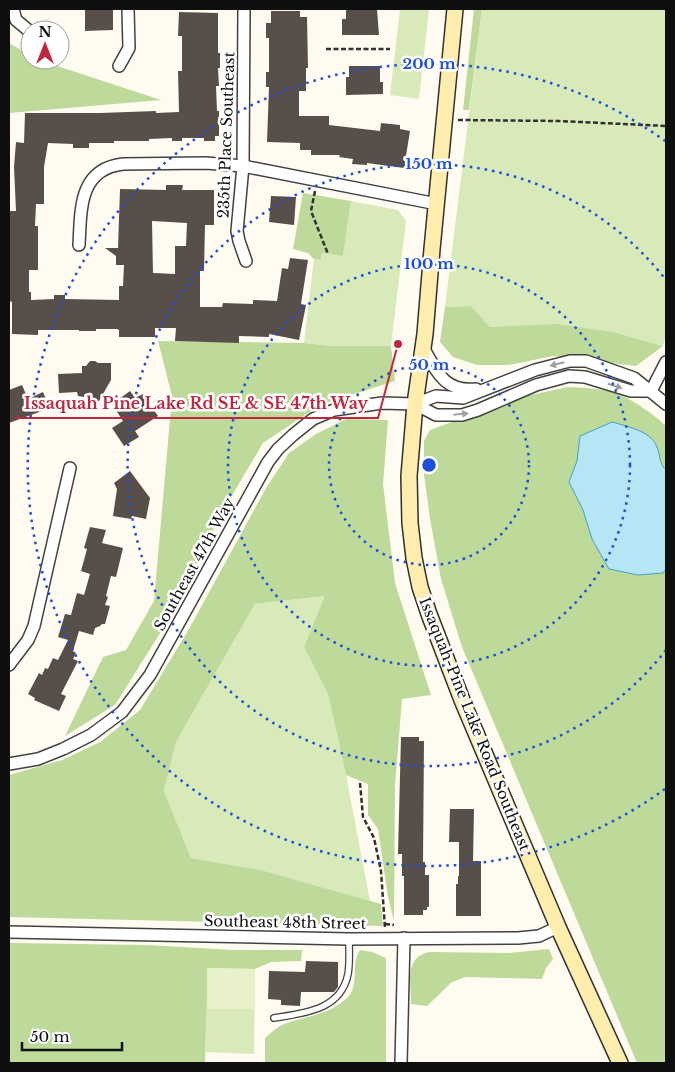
<svg xmlns="http://www.w3.org/2000/svg" width="675" height="1072" viewBox="0 0 675 1072" font-family="'Libre Baskerville',serif">
  <rect width="100%" height="100%" fill="#fffbf1"/>
  <!-- green -->
  <g fill="#d8eaba">
    <polygon points="400,9 429,9 419,99 390,95"/>
    <polygon points="482,9 666,9 666,335 663,346 613,332 512,326 490,327 471,306 445,307"/>
    <polygon points="351,201 398,210 406,221 391,346 332,346 304,343 314,259 321,260 322,253 343,255"/>
    <polygon points="326,596 304,647 328,694 346,775 370,901 261,870 191,858 164,791 176,742 255,604"/>
    <polygon points="207,968 255,969 254,1054 206,1052"/>
  </g>
  <!-- forest -->
  <g fill="#bdda9a">
    <polygon points="474,9 482,9 469,110 463,110"/>
    <polygon points="9,43 30,55 30,60 39,60 161,100 9,113"/>
    <polygon points="303,193 351,201 343,256 322,253 321,260 314,259 308,253 293,249"/>
    <polygon points="471,306 490,327 556,324 613,332 663,346 636,366 553,356 509,365 477,365 453,357 440,342 445,307"/>
    <polygon points="158,341 304,343 332,346 391,346 395,381 320,405 263,443 217,521 179,603 115,705 65,736 103,657 126,650 154,601 172,396"/>
    <path d="M568,387C585,388 605,388 620,395C633,400 656,416 666,426V1063H637L462,647L441,579L430,519L424,474V441L430,430L517,398Z"/>
    <polygon points="346,419 388,420 383,484 395,583 431,695 402,699 395,785 394,921 388,897 378,829 368,815 368,784 346,775 328,694 304,647 325,596 255,604 176,742 164,791 191,858 261,870 381,904 383,926 9,917 9,775 62,760 100,742 140,710 189,629 266,488 289,453 316,434"/>
    <polygon points="9,943 147,945 233,950 302,950 301,961 271,962 255,969 208,968 205,1063 9,1063"/>
    <path d="M549,949L553,959L546,968L542,979L466,977L452,982L427,1006L411,1004C411,983 404,956 430,952L509,953Z"/>
    <path d="M360,950L372,952L386,958V1063H265V1038C271,1033 277,1027 284,1024C306,1016 330,1015 348,997C360,984 350,964 360,950Z"/>
  </g>
  <!-- pitch -->
  <polygon fill="#e8f1cc" points="207,968 255,969 254,1009 207,1009"/>
  <!-- water -->
  <path fill="#b6e5f6" stroke="#3da2cd" d="M612,422C626,426 650,431 656,445C661,454 658,463 666,470V569L663,573L638,575L609,569L592,539L583,510L569,482L577,461L580,436Z"/>
  <!-- building -->
  <g fill="#584f4b" fill-rule="evenodd">
    <polygon points="85,9 113,9 113,30 85,31"/>
    <polygon points="346,9 377,9 379,35 342,35 342,19 346,19"/>
    <polygon points="271,11 300,11 300,17 307,17 308,68 306,68 306,91 299,91 299,116 329,116 329,125 380,131 381,123 400,125 400,129 410,131 404,168 367,163 367,165 352,164 353,159 339,157 340,155 311,155 311,150 300,150 300,143 267,142 269,87 266,87 266,72 269,72 269,38 266,38 266,23 271,23"/>
    <path d="M179,12L218,13V53H220V68H218L219,86H216L217,111H219V136H215V141H204V138H182V141H172V138L149,139V141H114V143H89V148H73V144L48,143L44,167V204H36L35,226H38V270H29V292H31V300L54,299V295H65V299L119,300V286H123L124,265H116V256L105,248H118L120,189L166,190V185H183L182,190H214V225H205L204,271H200V307H222L223,303L253,304V300L277,301L282,268L288,269L290,258L308,260L301,304L306,305L299,340L269,334V337L239,336V343L175,341L176,328H155V337H119V330L117,329H96V331H79V330H38V335L12,334V302L9,301V211H16L14,167L16,142L24,143L25,113H100L156,111V113L179,112L178,71H182V36H178ZM152,221L187,223L186,246H175V274L153,273Z"/>
    <polygon points="349,66 380,66 380,82 383,82 383,94 346,95 346,77 349,77"/>
    <polygon points="271,196 296,197 294,225 269,222"/>
    <polygon points="90,361 95,361 98,363 111,363 111,380 99,401 90,401 90,398 78,396 77,392 59,393 58,374 82,373 82,366 86,366"/>
    <polygon points="22,385 28,399 43,392 50,408 9,423 9,390"/>
    <polygon points="130,391 135,398 143,394 158,416 135,431 139,437 124,446 112,428 123,421 112,404"/>
    <polygon points="130,471 150,498 146,519 132,516 131,519 113,516 117,489 114,483"/>
    <polygon points="90,527 106,530 102,543 123,548 116,577 111,576 106,596 108,597 105,605 110,606 105,624 102,624 100,626 95,628 93,635 79,631 73,651 76,653 73,659 78,661 61,694 66,696 59,711 34,700 35,698 28,694 39,673 42,675 45,668 48,669 53,658 58,660 68,640 58,637 65,614 71,615 77,593 84,595 90,574 81,571 87,549 84,548"/>
    <polygon points="401,737 419,737 419,741 424,741 423,862 425,862 425,875 429,875 429,907 427,907 427,910 423,910 423,915 404,915 404,876 402,876 402,854 398,854"/>
    <polygon points="450,809 474,809 473,861 481,861 481,916 456,916 456,884 458,884 458,876 459,876 459,842 449,842"/>
    <polygon points="306,961 338,962 338,987 334,992 301,992 300,1006 281,1005 281,1000 268,999 269,971 305,972"/>
  </g>
  <g fill="none" stroke-linecap="round" stroke-linejoin="round">
    <!-- lane casing -->
    <g stroke="#424242" stroke-width="8">
      <path id="lane" d="M274,1018C305,1013 341,1010 348,974C350,963 349,950 349,939"/>
    </g>
    <!-- street casing -->
    <g stroke="#424242" stroke-width="14">
      <g id="street">
        <polyline points="13,9 16,20 28,30"/>
        <polyline points="244,9 243,166 237,231 239,241 246,261"/>
        <polyline points="119,66 129,48 128,9"/>
        <path d="M79,245C81,211 78,169 123,164L206,163L243,166L437,204"/>
        <path d="M423,347C437,372 444,392 476,389"/>
        <polyline points="651,391 666,362"/>
        <polyline points="415,404 436,415 462,415 478,410 536,385 569,376 585,377 631,391 651,391"/>
        <polyline points="9,665 28,640 34,626 70,468"/>
        <polyline points="9,764 38,759 63,749 91,735 122,712 150,675 268,462 278,449 293,435 313,419 334,410 382,403 415,404 436,396 463,398 535,370 570,361 586,361 634,378 666,404"/>
        <polyline points="9,932 349,939 518,938 539,936 558,927"/>
        <polyline points="401,1063 404,938"/>
      </g>
    </g>
    <!-- secondary casing -->
    <g stroke="#313131" stroke-width="18">
      <polyline id="secondary" points="455,9 432,249 425,334 415,404 409,476 410,523 414,558 420,587 429,614 462,700 558,927 620,1063"/>
    </g>
    <!-- path -->
    <g stroke="#313131" stroke-width="2.5" stroke-dasharray="5 2.5" stroke-linecap="butt">
      <polyline points="326,49 390,49"/>
      <polyline points="458,120 559,121 666,126"/>
      <polyline points="315,191 311,211 328,254"/>
      <polyline points="360,783 363,817 374,838 381,871 385,928"/>
      <polyline points="385,924 394,925"/>
    </g>
    <!-- lane -->
    <use href="#lane" stroke="#fff" stroke-width="5.5"/>
    <!-- street -->
    <use href="#street" stroke="#fff" stroke-width="11"/>
    <!-- secondary -->
    <use href="#secondary" stroke="#feedad" stroke-width="15"/>
  </g>
  <!-- one-way arrows -->
  <defs><path id="oneway-solid" d="M-6-.8H1V-3.2L6.5 0L1 3.2V.8H-6Z" transform="scale(1.25)"/></defs>
  <g fill="#9f9f9f">
    <use href="#oneway-solid" transform="translate(557 364) rotate(166)"/>
    <use href="#oneway-solid" transform="translate(615 386) rotate(17)"/>
    <use href="#oneway-solid" transform="translate(461 414) rotate(-6)"/>
  </g>
  <!-- distance rings -->
  <g fill="none" stroke="#1d4ed8" stroke-width="2.5" stroke-dasharray="2.5 5">
    <circle cx="429" cy="465" r="100"/>
    <circle cx="429" cy="465" r="201"/>
    <path d="M666 650A301 301 0 1 1 666 280"/>
    <path d="M665 789A401 401 0 1 1 665 141"/>
  </g>
  <g text-anchor="middle" dominant-baseline="central" stroke-width="5" stroke-linejoin="round" paint-order="stroke">
    <!-- street labels -->
    <g font-size="15" fill="#0f0f0f" stroke="#fff">
      <text transform="translate(226 135) rotate(-88)">235th Place Southeast</text>
      <text transform="translate(194 564) rotate(-61)">Southeast 47th Way</text>
      <text transform="translate(475 724) rotate(68)">Issaquah-Pine Lake Road Southeast</text>
      <text transform="translate(285 922) rotate(1)">Southeast 48th Street</text>
    </g>
  </g>
  <circle cx="429" cy="465" r="8" fill="#1d4ed8" stroke="#fff" stroke-width="2.5"/>
  <g font-size="15" text-anchor="middle" font-weight="bold" fill="#1d4ed8" stroke="#fff" stroke-width="5" stroke-linejoin="round" paint-order="stroke">
    <text x="429" y="69">200 m</text>
    <text x="429" y="169">150 m</text>
    <text x="429" y="269">100 m</text>
    <text x="429" y="370">50 m</text>
  </g>
  <!-- callouts -->
  <path fill="none" stroke="#bf273e" stroke-width="2" d="M398 344L378 418H14"/>
  <circle fill="#bf273e" stroke="#fff" stroke-width="2" cx="398" cy="344" r="5"/>
  <g font-size="16" text-anchor="middle" font-weight="bold" fill="#bf273e" stroke="#fff" stroke-width="5" stroke-linejoin="round" paint-order="stroke">
    <text x="196" y="409">Issaquah Pine Lake Rd SE &amp; SE 47th Way</text>
  </g>
  <!-- border -->
  <rect width="675" height="1072" fill="none" stroke="#0f0f0f" stroke-width="20"/>
  <!-- north arrow -->
  <g transform="translate(45 45)"><circle r="24" fill="#ffffff" stroke="#9f9f9f"/>
  <path d="M0-4L9 19L0 12L-9 19Z" fill="#bf273e"/>
  <text y="-8" font-size="14" font-weight="bold" text-anchor="middle" fill="#0f0f0f">N</text>
  </g>
  <!-- scale -->
  <path d="M22 1042v8h100v-8" fill="none" stroke="#0f0f0f" stroke-width="2.5"/>
  <text x="30" y="1042" font-size="15" fill="#0f0f0f" stroke="#ffffff" stroke-width="4" paint-order="stroke">50 m</text>
</svg>
